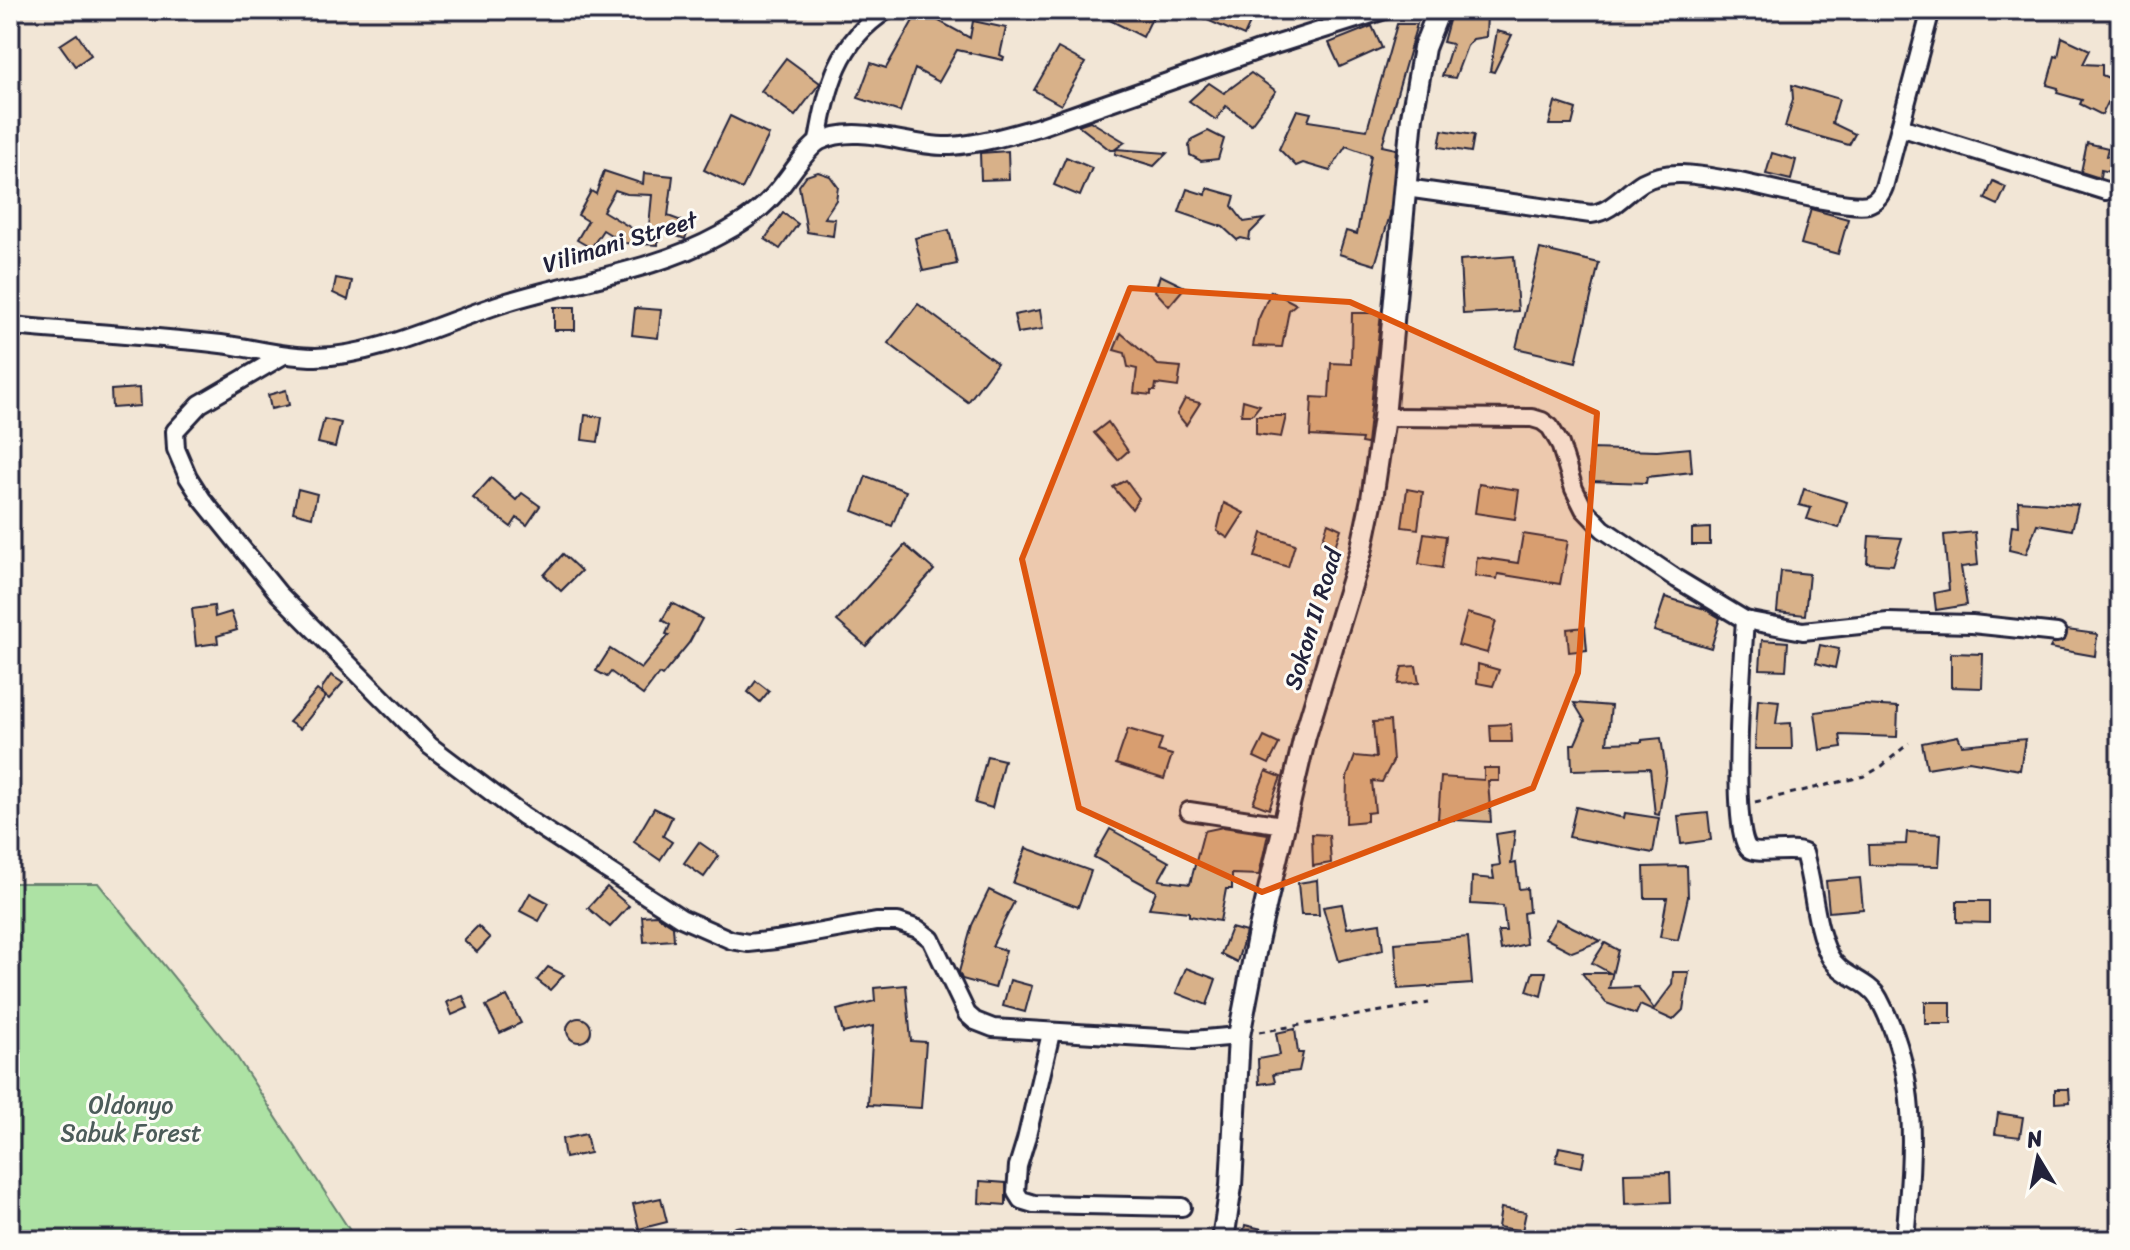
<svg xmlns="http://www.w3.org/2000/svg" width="2130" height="1250" viewBox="0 0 2130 1250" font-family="Sriracha,sans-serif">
  <rect width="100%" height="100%" fill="#f2e6d6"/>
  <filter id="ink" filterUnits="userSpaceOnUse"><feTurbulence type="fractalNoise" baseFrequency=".0125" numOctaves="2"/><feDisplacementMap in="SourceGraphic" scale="16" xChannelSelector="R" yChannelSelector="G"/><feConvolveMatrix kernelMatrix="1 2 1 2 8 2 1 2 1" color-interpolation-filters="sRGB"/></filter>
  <g filter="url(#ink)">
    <!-- green -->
    <polygon fill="#ade2a4" stroke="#688270" stroke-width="2" points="10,883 98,883 233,1051 356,1240 10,1240"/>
    <!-- building -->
    <g fill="#d8b189" stroke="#22223b" stroke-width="2">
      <polygon points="919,10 970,38 973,21 1006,28 1000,55 1004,57 1003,60 957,50 939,82 915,69 900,112 858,98 871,63 886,68"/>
      <polygon points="1090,10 1156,10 1143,37"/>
      <polygon points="1184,10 1256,10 1244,36"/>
      <polygon points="1452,10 1487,14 1486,37 1473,39 1467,46 1455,78 1442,76 1452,44 1443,42"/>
      <polygon points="1397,24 1417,24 1382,146 1396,149 1390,215 1375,265 1339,254 1346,231 1357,234 1371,155 1346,146 1330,171 1303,163 1296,166 1279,149 1297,110 1311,113 1308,121 1367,130"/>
      <polygon points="1372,26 1382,48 1340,67 1329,43"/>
      <polygon points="1497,31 1512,35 1494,72 1490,71"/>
      <polygon points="77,34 91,55 75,66 60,45"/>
      <polygon points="2062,37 2090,50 2083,64 2102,65 2102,75 2118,82 2102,115 2080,104 2082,100 2057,93 2058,88 2047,85 2055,56 2058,57"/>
      <polygon points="1058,48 1085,63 1061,105 1034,90"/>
      <polygon points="786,58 820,83 795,116 761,91"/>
      <polygon points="1251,73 1276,91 1251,124 1226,106 1216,120 1189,101 1209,83 1224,93"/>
      <polygon points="1792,85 1839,99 1832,123 1855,134 1849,145 1785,127 1793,99"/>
      <polygon points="1555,102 1576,109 1572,125 1549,125"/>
      <polygon points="730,116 769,135 742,189 704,170"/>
      <polygon points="1090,121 1125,142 1114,150 1110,150 1078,125"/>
      <polygon points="1442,130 1474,135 1471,152 1439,147"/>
      <polygon points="1208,131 1224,139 1218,159 1201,161 1190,155 1189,146 1192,139"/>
      <polygon points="2087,143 2108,148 2106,156 2113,157 2110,172 2101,170 2100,178 2081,172"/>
      <polygon points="1116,149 1167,153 1154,166 1115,154"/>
      <polygon points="1008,151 1009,179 981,180 980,153"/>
      <polygon points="1772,153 1796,160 1791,180 1766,174"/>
      <polygon points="1066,157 1092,168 1080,196 1054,185"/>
      <polygon points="604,171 643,184 644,173 673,176 668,216 690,224 685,239 649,226 652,195 627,194 615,190 603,211 633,229 658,231 658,245 624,243 603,230 591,248 577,240 588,221 578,215 591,191 596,194"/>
      <polygon points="818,172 830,176 838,187 836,200 824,218 835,219 833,236 807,232 799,186 806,176"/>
      <polygon points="1993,181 2006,187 1998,205 1985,199"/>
      <polygon points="1207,188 1235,196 1232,206 1244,222 1264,219 1250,233 1249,240 1241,238 1237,240 1223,227 1179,212 1187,189 1206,195"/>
      <polygon points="1811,209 1848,219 1838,254 1801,244"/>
      <polygon points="783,213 798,224 780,249 765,239"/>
      <polygon points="949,230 957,264 923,271 915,238"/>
      <polygon points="1540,249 1599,263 1576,362 1516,348"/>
      <polygon points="1514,256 1518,311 1463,314 1460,260"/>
      <polygon points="1160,275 1185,287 1169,306 1155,291"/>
      <polygon points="336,278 352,281 348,300 333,293"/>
      <polygon points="1271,291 1296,304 1289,310 1282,347 1253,346 1258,320"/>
      <polygon points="918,304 997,363 968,402 888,343"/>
      <rect x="554" y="307" width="21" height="23"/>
      <polygon points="635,308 661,310 658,338 632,335"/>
      <polygon points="1040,310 1043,329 1018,333 1014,315"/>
      <polygon points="1352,313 1381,313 1367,444 1361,443 1362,439 1310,436 1312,397 1329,398 1331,363 1351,364"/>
      <polygon points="1121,333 1158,365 1181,367 1178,387 1156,384 1155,391 1151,391 1151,395 1134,393 1137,369 1128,367 1125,353 1114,350"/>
      <polygon points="139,388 140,406 112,408 111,390"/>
      <polygon points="286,390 289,405 271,409 268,395"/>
      <polygon points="1185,399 1200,403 1186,425 1177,414"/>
      <polygon points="1243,400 1260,405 1252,415 1241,415"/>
      <polygon points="585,415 602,417 598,442 582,440"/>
      <polygon points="1256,416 1286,416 1281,437 1256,434"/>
      <polygon points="324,419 341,423 335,447 318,443"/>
      <polygon points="1108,422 1128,451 1118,460 1094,433"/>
      <polygon points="1690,448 1692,472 1647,477 1646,483 1590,481 1591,449 1657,451"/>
      <polygon points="866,476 906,491 892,526 853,511"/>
      <polygon points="491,478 516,500 522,493 540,506 527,525 517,518 511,527 473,498"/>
      <polygon points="1126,480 1139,498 1132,509 1113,487"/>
      <polygon points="1479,484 1519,490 1515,519 1475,513"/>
      <polygon points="298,489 317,494 312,517 293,512"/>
      <polygon points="1407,489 1423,492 1418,529 1402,527"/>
      <polygon points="1804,489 1847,502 1839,528 1807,519 1811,508 1799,505"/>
      <polygon points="2018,501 2078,505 2072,530 2037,524 2026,554 2009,550 2012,525 2019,526"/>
      <polygon points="1224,503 1244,513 1228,538 1217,531"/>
      <polygon points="1328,523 1341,529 1335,546 1321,544"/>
      <polygon points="1710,528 1710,545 1692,545 1692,529"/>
      <polygon points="1975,532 1978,565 1961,567 1967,605 1936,610 1934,593 1949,590 1944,535"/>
      <polygon points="1262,533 1295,544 1288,567 1255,557"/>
      <polygon points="1424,533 1446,536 1442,568 1419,564"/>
      <polygon points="1523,534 1568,541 1560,584 1498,574 1497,579 1475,576 1477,557 1518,563"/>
      <polygon points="1869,536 1902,538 1893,565 1867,563"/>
      <polygon points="905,545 934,570 866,646 837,621"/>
      <polygon points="563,554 581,571 561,591 544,575"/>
      <polygon points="1781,571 1809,574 1805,615 1777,612"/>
      <polygon points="1665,597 1705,609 1720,618 1711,648 1654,631"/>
      <polygon points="672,603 702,619 689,643 662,676 659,674 643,695 611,672 607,677 596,671 610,649 641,669 669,635 666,634 670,625 662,620"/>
      <polygon points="214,606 215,617 231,612 237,630 217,636 218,643 196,646 192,609"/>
      <polygon points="1467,613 1496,621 1487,653 1458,645"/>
      <polygon points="1585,627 1587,650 1569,652 1567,629"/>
      <polygon points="2067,630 2097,634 2095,656 2050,648 2052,644 2065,640"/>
      <polygon points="1762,640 1788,642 1786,670 1760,669"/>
      <polygon points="1820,645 1839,649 1835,668 1816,663"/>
      <polygon points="1951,653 1983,654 1982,688 1951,687"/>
      <polygon points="1478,664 1499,670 1493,686 1477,683"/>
      <polygon points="1416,666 1419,683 1398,684 1402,667"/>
      <polygon points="331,675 343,683 329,699 322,693 322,688"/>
      <polygon points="756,681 769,691 760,702 748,692"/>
      <polygon points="317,690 326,697 300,729 289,722"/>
      <polygon points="1758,699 1779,701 1776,724 1791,723 1792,749 1755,749"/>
      <polygon points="1574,703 1611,706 1607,743 1642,742 1642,740 1661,738 1666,772 1659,815 1655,814 1650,768 1572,770 1571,744 1575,744 1585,721"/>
      <polygon points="1863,705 1898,707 1897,737 1840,735 1842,747 1820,750 1815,712"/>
      <polygon points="1390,721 1393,761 1382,782 1372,781 1375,812 1367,813 1367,821 1346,823 1347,777 1355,756 1376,758 1373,722"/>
      <polygon points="1511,724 1512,742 1491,742 1490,725"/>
      <polygon points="1128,729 1162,739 1158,751 1172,755 1164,779 1116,764"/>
      <polygon points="1958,736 1962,745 2025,739 2020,770 1969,761 1927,768 1922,743"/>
      <polygon points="1264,737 1279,744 1269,764 1254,757"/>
      <polygon points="987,756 1004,760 992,808 975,803"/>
      <polygon points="1484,768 1499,768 1499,781 1488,781 1491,822 1438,819 1441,777 1484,780"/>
      <polygon points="1266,771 1281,777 1269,809 1253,803"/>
      <polygon points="1576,807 1624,818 1625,813 1659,818 1653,853 1569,837"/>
      <polygon points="654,808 672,817 663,836 672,842 660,860 634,842"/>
      <polygon points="1708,813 1711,840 1681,844 1678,816"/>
      <polygon points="1223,827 1268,834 1259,875 1232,874 1232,889 1226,889 1220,921 1189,916 1189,912 1149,908 1156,891 1094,857 1110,829 1169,862 1159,880 1190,884 1204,831"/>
      <polygon points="1515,831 1511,864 1516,863 1519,889 1527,888 1529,912 1523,913 1526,944 1501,950 1498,931 1506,931 1503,906 1471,904 1472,877 1494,879 1492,866 1500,865 1496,834"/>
      <polygon points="1907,832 1941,834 1939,866 1869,865 1868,845 1906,844"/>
      <polygon points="1312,834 1329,835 1331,863 1313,866"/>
      <polygon points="699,842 719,856 704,877 684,863"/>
      <polygon points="1026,848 1091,871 1078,907 1013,883"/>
      <polygon points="1687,866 1688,897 1678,940 1660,937 1667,898 1645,898 1644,867"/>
      <polygon points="1860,878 1863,909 1829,912 1826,881"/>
      <polygon points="1317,880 1319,915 1301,915 1298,883"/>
      <polygon points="607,887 629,906 610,927 588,908"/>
      <polygon points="989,890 1014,902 992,946 1006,950 995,988 962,979 959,972 972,925"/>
      <polygon points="530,893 549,903 539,921 520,911"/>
      <polygon points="1957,901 1989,901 1989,923 1957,922"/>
      <polygon points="1342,904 1347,928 1380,923 1383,950 1339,961 1323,907"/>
      <polygon points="656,915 673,926 674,940 644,942 642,916"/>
      <polygon points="1556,919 1601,941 1572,952 1545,938"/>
      <polygon points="478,926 490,938 477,952 464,940"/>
      <polygon points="1231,928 1246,932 1237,962 1221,954"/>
      <polygon points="1468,937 1472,984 1398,989 1395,943"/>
      <polygon points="1605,943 1618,950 1609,988 1638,987 1654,1009 1672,985 1673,972 1689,972 1683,1010 1673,1020 1640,1005 1636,1014 1606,1003 1582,973 1610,973 1592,963"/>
      <polygon points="548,967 564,975 550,990 537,980"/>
      <polygon points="1186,968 1216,979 1207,1005 1176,993"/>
      <polygon points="1533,972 1546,972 1541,996 1527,991"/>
      <polygon points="1010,980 1032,986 1025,1012 1003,1006"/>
      <polygon points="906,985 911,1041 926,1042 921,1108 868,1105 873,1026 843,1033 837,1010 875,1001 874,988"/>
      <polygon points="463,996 468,1008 452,1015 447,1002"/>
      <polygon points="507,996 521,1023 500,1033 486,1006"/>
      <rect x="1925" y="1002" width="26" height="22"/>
      <circle cx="579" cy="1030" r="12"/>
      <polygon points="1295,1029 1298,1053 1303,1053 1299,1071 1273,1074 1275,1082 1259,1084 1258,1059 1280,1055 1276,1033"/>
      <polygon points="2055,1089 2069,1089 2070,1102 2055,1103"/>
      <polygon points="1998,1113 2023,1117 2020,1137 1995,1134"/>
      <polygon points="586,1134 590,1153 565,1158 562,1139"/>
      <polygon points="1559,1147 1585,1152 1582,1167 1556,1162"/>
      <polygon points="1670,1172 1671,1202 1625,1204 1624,1173"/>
      <polygon points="980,1181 1006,1183 1006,1205 979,1203"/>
      <polygon points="661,1198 667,1222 639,1229 633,1204"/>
      <polygon points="1501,1208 1526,1212 1522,1231 1498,1227"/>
      <polygon points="1245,1225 1262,1229 1259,1240 1242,1240"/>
      <polygon points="741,1226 770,1240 712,1240 736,1227"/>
    </g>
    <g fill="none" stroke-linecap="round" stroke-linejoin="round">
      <!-- minor casing -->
      <g stroke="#22223b" stroke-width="22">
        <g id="minor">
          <polyline points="1900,127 2106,191"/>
          <path d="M818,141C827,87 838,41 887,10"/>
          <path d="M1406,188L1591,214C1612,212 1626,192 1643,182C1671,166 1711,178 1740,182C1765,187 1849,209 1868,204C1877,201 1881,195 1884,187L1931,10"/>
          <path d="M10,326C80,332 151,336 221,344C253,348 283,357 316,357C379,356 448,320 507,302C578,280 655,271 720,235C739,225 759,212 773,196C786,183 806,148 820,141C860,122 909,148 951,146C981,144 1010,135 1039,127L1259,50L1385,10"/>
          <polyline points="282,356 200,404 175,431 176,449 188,477 202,499 279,594 430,746 523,816 681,918 731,940 748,943 776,940 876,922 898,922 918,929 931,939 967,1014 975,1021 993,1028 1193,1040 1239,1036"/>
          <polyline points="1384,417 1532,418 1542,421 1550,427 1560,444 1574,489 1584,509 1603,529 1677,579 1745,620 1803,631 1888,622 1972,624 2057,633"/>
          <path d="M1745,620C1743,652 1729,833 1749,849C1758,856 1791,847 1804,853C1814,886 1814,924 1829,955C1840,977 1868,979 1879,999C1921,1077 1912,1156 1905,1240"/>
          <polyline points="1189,811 1283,825"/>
          <polyline points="1051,1033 1026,1140 1018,1166 1016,1192 1021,1200 1034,1204 1182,1207"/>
        </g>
      </g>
      <!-- tertiary casing -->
      <g stroke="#22223b" stroke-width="26">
        <polyline id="tertiary" points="1223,1240 1231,1186 1239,1036 1258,937 1305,736 1361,552 1372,499 1384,417 1412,117 1424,48 1439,10"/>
      </g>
      <!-- path -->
      <g stroke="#22223b" stroke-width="3" stroke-dasharray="6 6" stroke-linecap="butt">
        <polyline points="1755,802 1865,776 1882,766 1909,743"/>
        <polyline points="1259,1032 1429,1003"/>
      </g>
      <!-- minor -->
      <use href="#minor" stroke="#fdfcf7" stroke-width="16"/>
      <!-- tertiary -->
      <use href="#tertiary" stroke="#fdfcf7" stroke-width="20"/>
    </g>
  </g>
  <!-- marked area -->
  <path fill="#de560e" fill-opacity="0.2" stroke="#de560e" stroke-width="6" stroke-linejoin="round" d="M1130,288L1350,302L1597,413L1578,673L1533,788L1262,892L1079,808L1022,559Z"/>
  <g text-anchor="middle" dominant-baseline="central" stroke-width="6" stroke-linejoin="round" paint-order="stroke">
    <!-- street labels -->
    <g font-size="24" fill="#22223b" stroke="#fdfcf7">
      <text transform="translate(620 242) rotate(-17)">Vilimani Street</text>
      <text transform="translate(1313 619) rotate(-73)">Sokon II Road</text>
    </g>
    <!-- park labels -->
    <g font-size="24" fill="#4c5c5a" stroke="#fdfcf7">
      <text x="131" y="1105">Oldonyo<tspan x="131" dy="28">Sabuk Forest</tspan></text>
    </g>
  </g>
  <!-- margin -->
  <rect width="2130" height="1250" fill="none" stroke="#fdfcf7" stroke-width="40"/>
  <rect x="20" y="20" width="2090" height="1210" fill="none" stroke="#22223b" stroke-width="3" filter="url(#ink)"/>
  <!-- north arrow -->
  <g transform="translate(2038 1158) rotate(350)" stroke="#fdfcf7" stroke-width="6" paint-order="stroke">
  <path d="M0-6L14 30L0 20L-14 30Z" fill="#22223b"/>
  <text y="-12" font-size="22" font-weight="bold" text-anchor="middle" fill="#22223b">N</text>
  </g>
</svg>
